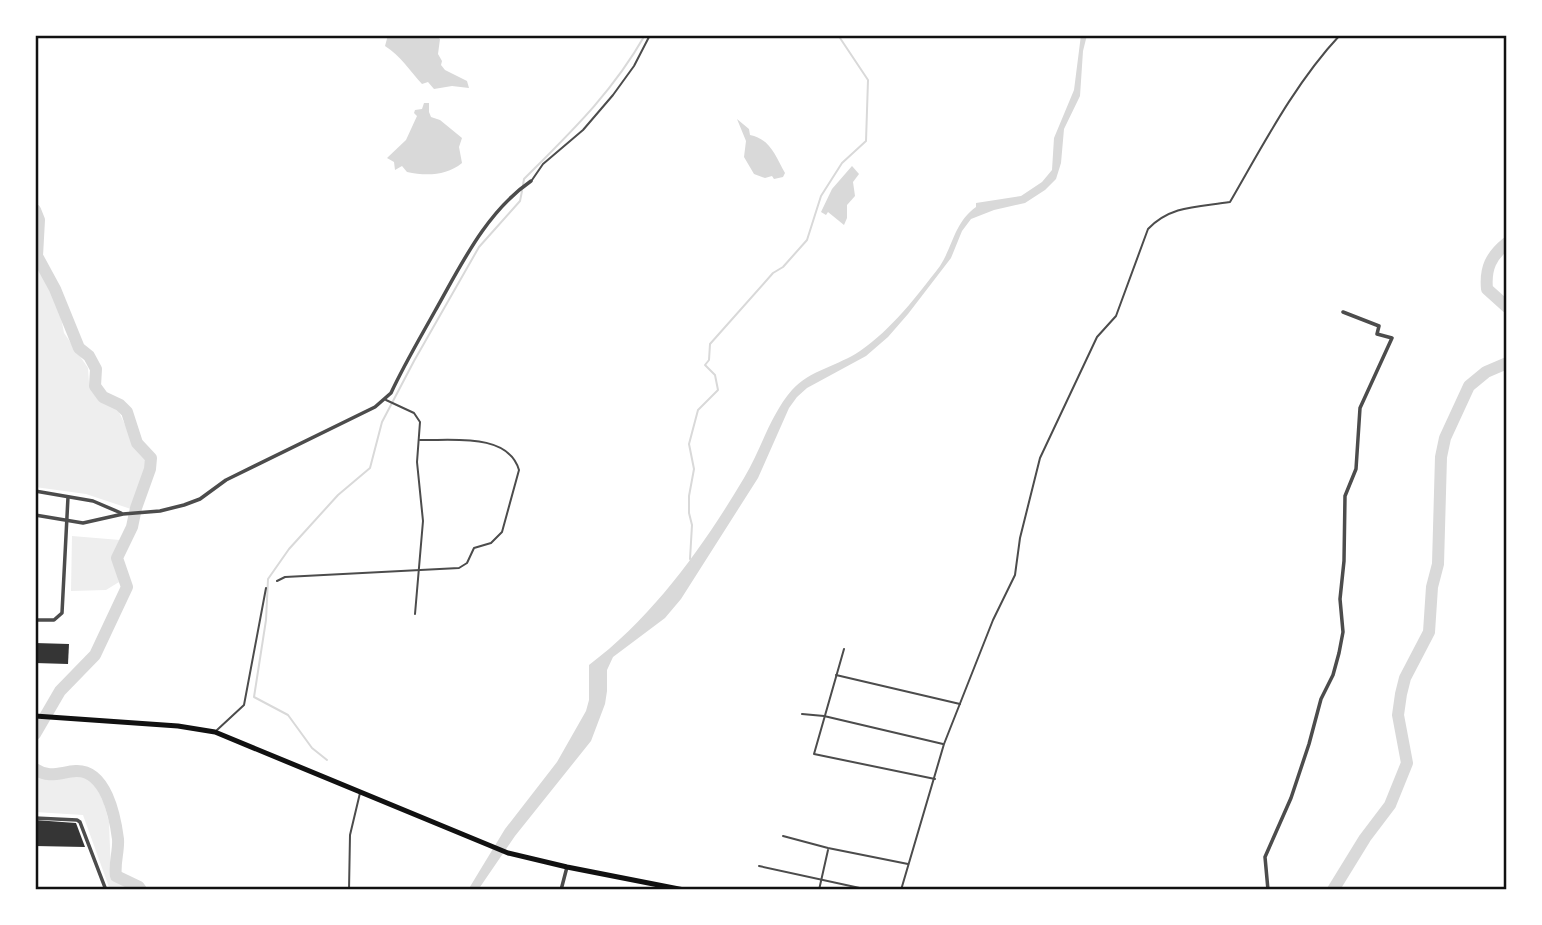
<svg xmlns="http://www.w3.org/2000/svg" width="1542" height="925" viewBox="0 0 1542 925" font-family="Merriweather,serif">
  <rect width="100%" height="100%" fill="#fff"/>
  <!-- green -->
  <g fill="#eee">
    <polygon points="35,260 60,312 64,333 88,368 89,383 104,401 118,410 136,448 149,461 131,509 86,494 35,487"/>
    <polygon points="72,536 120,540 113,556 119,582 106,590 71,591"/>
    <path d="M35,774L48,780L80,775L86,776L95,785L104,803L109,822L111,875C117,882 126,883 134,890H110L83,815L35,812Z"/>
  </g>
  <!-- water -->
  <g fill="#d9d9d9">
    <path d="M388,35H435L440,39L438,54L442,61L441,65L445,70L467,81L469,88L452,86L434,89L428,82L422,84C409,70 401,56 385,46Z"/>
    <path d="M1081,35H1087L1083,51L1080,96L1064,129L1061,163L1056,179L1045,190L1025,203L994,210L971,219L962,231L951,258L908,314L888,337L866,356L807,388L797,397L789,408L758,478L681,599L665,618L613,657L607,670V691L605,704L591,741L515,836L478,890H468L505,829L557,762L586,711L589,700V665C653,617 703,547 744,478C761,450 770,415 792,390C810,370 838,366 860,351C892,329 917,296 940,266C954,244 954,223 976,207V203L1021,196L1042,182L1052,170L1054,138L1074,90Z"/>
    <path d="M424,103H429V112L431,117L440,120L462,138L459,147L462,163C446,176 426,176 407,172L402,166L395,170L394,162L387,158L406,140L417,116L414,113L415,110L422,109Z"/>
    <path d="M737,119L749,129L750,135C770,139 775,155 785,173L783,177L774,179L772,176L765,178L754,174L744,157L746,141Z"/>
    <polygon points="852,166 859,174 853,182 855,196 847,205 847,218 844,225 828,212 826,215 821,212 832,189"/>
  </g>
  <g fill="none" stroke-linecap="round" stroke-linejoin="round">
    <!-- stream -->
    <g stroke="#d9d9d9" stroke-width="2">
      <path d="M523,185L524,179C571,132 612,93 645,35"/>
      <polyline points="690,559 692,525 689,513 689,496 694,469 689,444 698,410 718,390 715,375 705,365 709,360 710,344 773,273 783,267 807,240 821,196 842,163 866,141 868,80 838,35"/>
      <polyline points="327,760 312,748 288,715 254,697 266,620 268,579 289,549 338,495 370,468 382,422 414,361 479,247 520,201 522,191"/>
    </g>
    <!-- river -->
    <g stroke="#d9d9d9" stroke-width="12">
      <polyline points="35,210 39,220 37,256 55,289 79,348 89,356 96,369 95,386 103,397 120,405 127,412 137,443 151,458 150,469 136,508 132,527 117,558 127,587 95,655 60,691 35,734"/>
      <path d="M1507,243C1491,256 1485,268 1487,289L1507,307"/>
      <path d="M35,769C50,779 60,772 76,771C106,770 115,816 118,839C119,851 114,863 116,876L139,887L141,890"/>
      <polyline points="1333,890 1365,838 1390,805 1407,763 1398,715 1401,694 1405,678 1429,632 1432,587 1438,564 1441,457 1445,438 1469,386 1486,372 1507,363"/>
    </g>
  </g>
  <!-- building -->
  <g fill="#353535">
    <polygon points="35,643 69,644 68,664 35,663"/>
    <polygon points="35,820 76,823 85,847 35,846"/>
  </g>
  <g fill="none" stroke-linecap="round" stroke-linejoin="round">
    <!-- service -->
    <g stroke="#4c4c4c" stroke-width="2">
      <polyline points="532,180 543,164 583,130 613,95 634,66 650,35"/>
      <polyline points="386,400 414,413 420,422 417,462 423,521 415,614"/>
      <path d="M277,581L285,577L459,568L467,563L474,548L491,543L502,532L519,470C508,432 450,441 420,440"/>
      <polyline points="844,649 814,754 935,779"/>
      <polyline points="836,675 960,704"/>
      <polyline points="802,714 824,716 943,744"/>
      <polyline points="217,730 244,705 266,588"/>
      <polyline points="783,836 828,848 908,864"/>
      <polyline points="759,866 869,890"/>
      <polyline points="349,890 350,835 360,793"/>
      <polyline points="819,890 828,850"/>
      <path d="M901,890L944,744L993,620L1015,575L1020,538L1040,458L1097,337L1116,316L1148,229C1171,205 1199,207 1230,202C1263,145 1295,83 1340,35"/>
    </g>
    <!-- minor -->
    <g stroke="#4c4c4c" stroke-width="3.5">
      <polyline points="35,491 93,501 121,513"/>
      <path d="M35,515L83,523L123,514L160,511L184,505L200,499L226,480L375,407L391,393C404,365 420,338 435,311C461,265 486,212 531,181"/>
      <polyline points="35,620 54,620 62,613 68,497"/>
      <polyline points="35,818 77,820 80,822 106,890"/>
      <polyline points="561,890 567,867"/>
      <polyline points="1268,890 1265,857 1291,798 1309,744 1321,699 1333,675 1339,653 1343,632 1340,599 1344,561 1345,496 1356,469 1360,408 1392,338 1377,334 1379,326 1343,312"/>
    </g>
    <!-- secondary -->
    <polyline stroke="#111" stroke-width="5" points="35,716 178,726 215,732 508,853 567,867 684,890"/>
  </g>
  <!-- border -->
  <rect width="1542" height="925" fill="none" stroke="#ffffff" stroke-width="74"/>
  <rect x="37" y="37" width="1468" height="851" fill="none" stroke="#111" stroke-width="2.5"/>
</svg>
